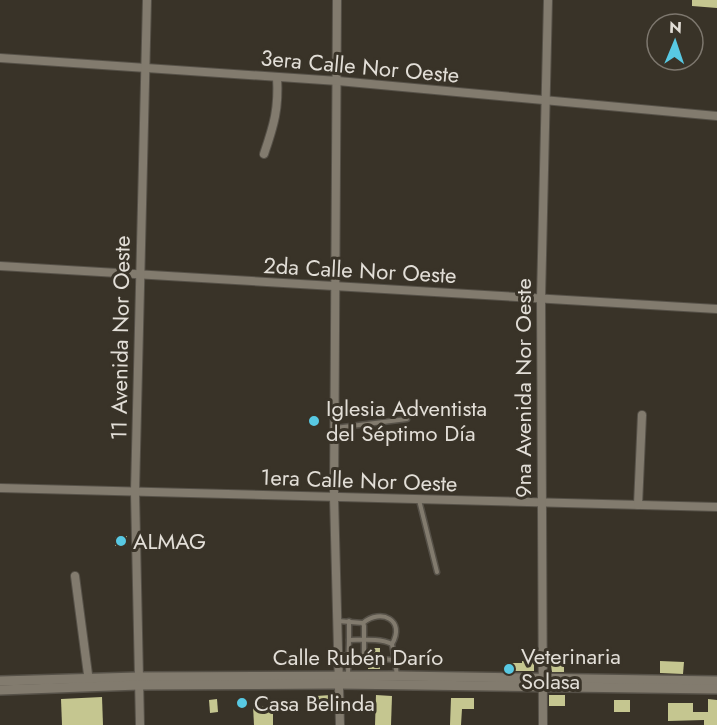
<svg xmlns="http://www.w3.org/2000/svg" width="717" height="725" viewBox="0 0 717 725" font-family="Jost,sans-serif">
  <rect width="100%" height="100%" fill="#393328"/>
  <!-- building -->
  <g fill="#c5c690">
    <polygon points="692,0 717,0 717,8 692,6"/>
    <polygon points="127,536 127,545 115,546 115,537"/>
    <polygon points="368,648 380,648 380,655 376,659 380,663 380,669 368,669 368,663 372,659 368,655"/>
    <polygon points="522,661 534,662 534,671 505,671 505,663 522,663"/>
    <polygon points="660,661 684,662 683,674 660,673"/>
    <polygon points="551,665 564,665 564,672 552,672"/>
    <polygon points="331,695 331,711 316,711 316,696"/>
    <polygon points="376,695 392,696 391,725 375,725"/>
    <rect x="549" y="695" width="16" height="11"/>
    <polygon points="102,697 103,725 62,725 61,699"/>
    <polygon points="451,698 474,698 474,709 462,709 461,725 450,725"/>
    <polygon points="217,699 218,712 210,713 209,700"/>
    <polygon points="708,699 717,700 717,725 704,725 704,720 668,721 668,703 693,703 693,712 708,712"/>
    <rect x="614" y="700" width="16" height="12"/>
    <polygon points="253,706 273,706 273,725 254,725"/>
  </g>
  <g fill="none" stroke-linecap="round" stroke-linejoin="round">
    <!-- service casing -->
    <g stroke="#565148" stroke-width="7">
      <g id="service">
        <polyline points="335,428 407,419"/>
        <polyline points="419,500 437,572"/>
        <polyline points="338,621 363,623 364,626 364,659"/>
        <polyline points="349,621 349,640"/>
        <path d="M363,623C381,608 406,620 392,644"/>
        <polyline points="339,655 368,659"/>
        <polyline points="380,659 394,660"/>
        <path d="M348,674L349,640C362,640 380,638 392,644L397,675"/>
      </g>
    </g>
    <!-- minor casing -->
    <g stroke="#565148" stroke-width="10">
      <g id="minor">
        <polyline points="337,0 334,497 340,725"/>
        <polyline points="0,58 338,81 717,116"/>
        <path d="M264,154C274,125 279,108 277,77"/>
        <polyline points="0,266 717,309"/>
        <polyline points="0,488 717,507"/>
        <polyline points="638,505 642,415"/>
        <polyline points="75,576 89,682"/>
        <polyline points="140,725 135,492 147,0"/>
        <polyline points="543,725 541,298 548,0"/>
      </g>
    </g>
    <!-- tertiary casing -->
    <g stroke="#565148" stroke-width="12">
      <g id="tertiary">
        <polyline points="0,681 138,677 398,676 717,681"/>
        <polyline points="0,690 139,685 339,684 717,689"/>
      </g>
    </g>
    <!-- service -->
    <use href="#service" stroke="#827b6e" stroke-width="4"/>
    <!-- minor -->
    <use href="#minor" stroke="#827b6e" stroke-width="8"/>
    <!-- tertiary -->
    <use href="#tertiary" stroke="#827b6e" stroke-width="9"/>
  </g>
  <!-- markers -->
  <g fill="#58c9e3" stroke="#393328" stroke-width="2">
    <circle cx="314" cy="421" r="6"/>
    <circle cx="121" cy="541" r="6"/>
    <circle cx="509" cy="669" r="6"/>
    <circle cx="242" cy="703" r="6"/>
  </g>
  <g text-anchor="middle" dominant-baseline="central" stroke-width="6" stroke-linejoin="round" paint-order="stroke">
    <!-- street labels -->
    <g font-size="22" fill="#e2ded7" stroke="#393328">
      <text transform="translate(360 66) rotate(5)">3era Calle Nor Oeste</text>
      <text transform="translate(360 270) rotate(3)">2da Calle Nor Oeste</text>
      <text transform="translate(120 338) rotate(-89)">11 Avenida Nor Oeste</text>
      <text transform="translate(523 388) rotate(-90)">9na Avenida Nor Oeste</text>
      <text transform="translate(359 480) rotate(2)">1era Calle Nor Oeste</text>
      <text x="358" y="657">Calle Rubén Darío</text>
    </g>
    <!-- poi labels -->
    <g font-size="22" fill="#e2ded7" stroke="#393328" text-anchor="start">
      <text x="326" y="408">Iglesia Adventista<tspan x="326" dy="25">del Séptimo Día</tspan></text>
      <text x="133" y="541">ALMAG</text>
      <text x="521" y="656">Veterinaria<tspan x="521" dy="25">Solasa</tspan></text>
      <text x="254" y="703">Casa Belinda</text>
    </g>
  </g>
  <!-- north arrow -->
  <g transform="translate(675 42) rotate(2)"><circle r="28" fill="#393328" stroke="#7d776e" stroke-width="1.5"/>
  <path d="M0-4.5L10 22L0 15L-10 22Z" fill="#58c9e3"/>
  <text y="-9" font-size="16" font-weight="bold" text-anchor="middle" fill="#e2ded7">N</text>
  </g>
</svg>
